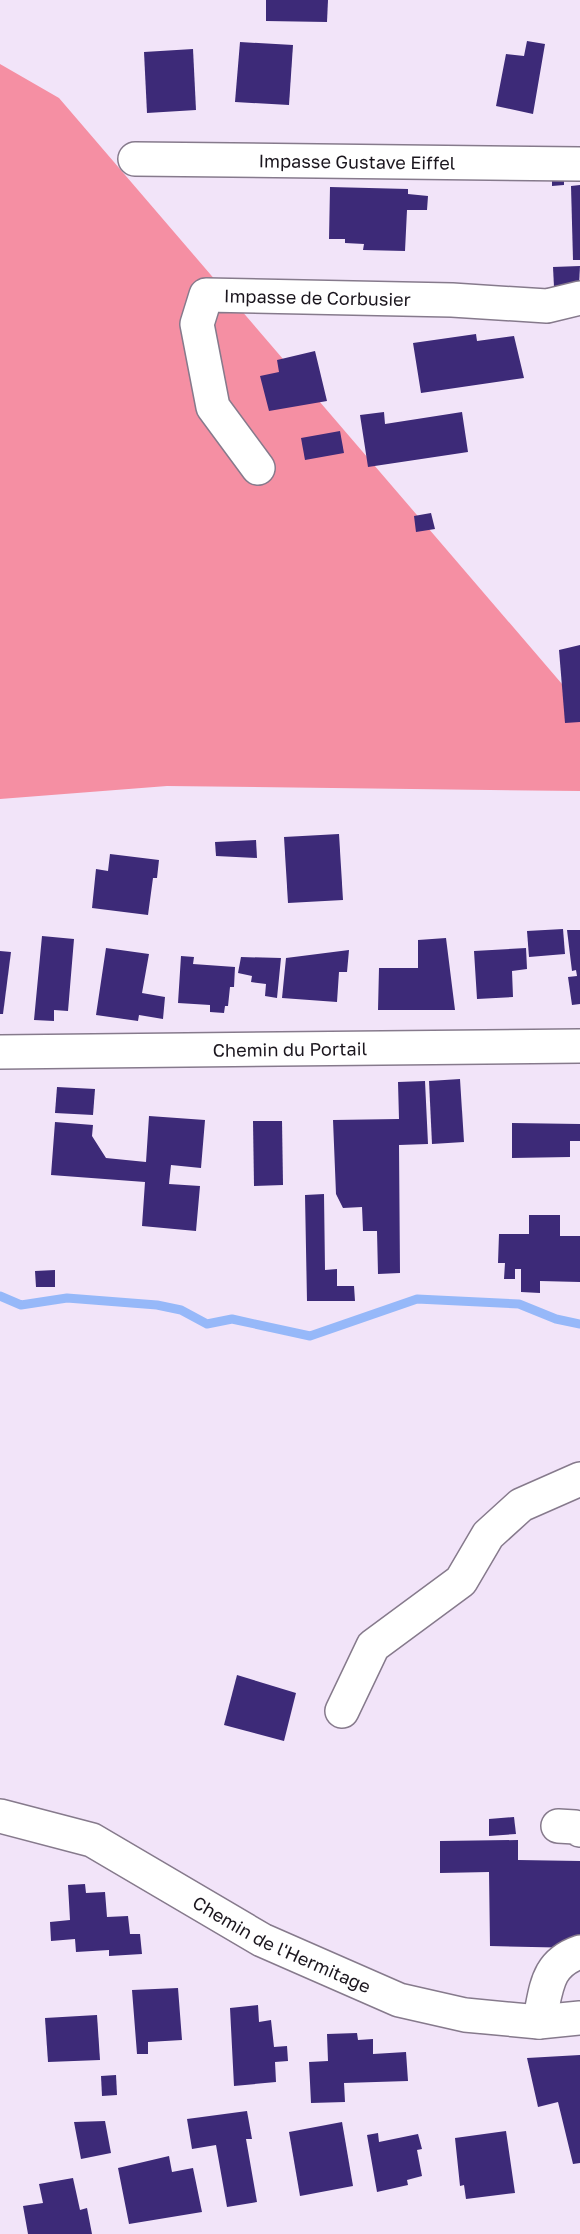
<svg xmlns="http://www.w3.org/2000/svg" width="580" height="2234" viewBox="0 0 580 2234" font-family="'Golos Text',sans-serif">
  <rect width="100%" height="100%" fill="#f2e4f9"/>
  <!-- forest -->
  <polygon fill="#f58fa3" points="0,64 59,98 580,705 580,791 167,786 0,799"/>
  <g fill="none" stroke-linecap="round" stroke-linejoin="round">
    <!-- stream -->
    <polyline stroke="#96b8f9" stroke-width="9" points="0,1296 21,1305 67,1298 157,1305 181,1310 207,1324 232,1319 310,1336 417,1299 519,1304 556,1319 580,1324"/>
  </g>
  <!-- building -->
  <g fill="#3d2a78">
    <polygon points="266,0 328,0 327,22 266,21"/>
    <polygon points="527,41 545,44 533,114 496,106 506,54 524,56"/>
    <polygon points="240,42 293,45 289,105 235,102"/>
    <polygon points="193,49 196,110 147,113 144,52"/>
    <polygon points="552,170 564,170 564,185 552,186"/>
    <polygon points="580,185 580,260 573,260 571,186"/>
    <polygon points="330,187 408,189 408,194 428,196 427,210 407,210 405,251 363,250 364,244 345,243 345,239 329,239"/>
    <polygon points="580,266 579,285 554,287 553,267"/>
    <polygon points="476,334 477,341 514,336 524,378 421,393 413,343"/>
    <polygon points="315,351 327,401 269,411 260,376 279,372 277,360"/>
    <polygon points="384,412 385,424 462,412 468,452 368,467 360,415"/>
    <polygon points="340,431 344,453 305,460 301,438"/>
    <polygon points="431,513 435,529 416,532 414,516"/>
    <polygon points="580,645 580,722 565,723 559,650"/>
    <polygon points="339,834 343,900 288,903 284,837"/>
    <polygon points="256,840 257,858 216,856 215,842"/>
    <polygon points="110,854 159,860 157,878 153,878 148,915 92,908 96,869 108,871"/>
    <polygon points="563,929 565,954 529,957 527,931"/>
    <polygon points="567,930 580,930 580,1004 572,1005 568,977 577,976 576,970 572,971"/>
    <polygon points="42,936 74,939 68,1011 54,1010 54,1021 34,1020"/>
    <polygon points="446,938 455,1010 378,1010 379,968 418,968 418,940"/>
    <polygon points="106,948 149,954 142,993 165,997 163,1019 139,1015 138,1021 96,1015"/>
    <polygon points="526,948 527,969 512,971 513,997 477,999 474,951"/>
    <polygon points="349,950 347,972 339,972 337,1002 282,998 286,958"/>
    <polygon points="0,951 11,952 3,1014 0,1014"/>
    <polygon points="181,956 194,957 193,964 235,967 234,987 230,987 228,1006 225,1006 224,1013 210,1012 210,1005 178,1003"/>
    <polygon points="241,957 281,958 277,998 265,996 266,984 251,982 252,976 238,973"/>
    <polygon points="460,1079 464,1142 432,1144 429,1081"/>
    <polygon points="425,1081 428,1144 399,1145 400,1273 378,1274 377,1231 363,1231 362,1207 343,1208 336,1194 333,1120 399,1119 398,1082"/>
    <polygon points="57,1087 95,1089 93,1115 55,1113"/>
    <polygon points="149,1116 205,1120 201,1168 171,1165 169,1184 200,1186 196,1231 142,1226 145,1182 51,1175 55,1122 93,1125 92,1136 106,1158 146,1162"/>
    <polygon points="253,1121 282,1121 283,1185 254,1186"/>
    <polygon points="512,1123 580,1124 580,1141 570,1141 570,1157 512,1158"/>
    <polygon points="324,1194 325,1270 337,1269 337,1286 354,1286 355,1301 307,1301 305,1195"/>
    <polygon points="529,1215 560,1215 560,1236 580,1236 580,1282 540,1281 540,1293 521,1292 521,1269 515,1269 515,1279 504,1279 505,1263 498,1263 499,1234 529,1234"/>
    <polygon points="55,1270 55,1287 36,1287 35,1271"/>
    <polygon points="237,1675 296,1693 284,1741 224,1725"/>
    <polygon points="514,1817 516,1834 489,1836 489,1819"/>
    <polygon points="518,1840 518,1860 580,1861 580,1948 490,1946 489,1872 440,1873 440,1841"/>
    <polygon points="85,1884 86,1893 105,1892 107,1917 128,1916 130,1934 140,1934 142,1954 109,1956 109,1950 76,1952 75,1939 51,1941 50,1922 70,1920 68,1885"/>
    <polygon points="178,1988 182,2040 148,2042 148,2054 137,2054 132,1990"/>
    <polygon points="258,2005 259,2022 271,2020 274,2047 287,2046 288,2061 275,2062 276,2082 234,2086 230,2008"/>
    <polygon points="97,2015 100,2060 48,2062 45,2018"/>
    <polygon points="357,2033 358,2040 373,2039 373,2054 406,2052 408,2081 344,2083 345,2102 311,2103 309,2062 328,2061 327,2034"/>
    <polygon points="580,2055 580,2163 573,2164 558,2102 538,2107 527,2058"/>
    <polygon points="116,2075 117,2095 102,2096 101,2076"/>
    <polygon points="247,2111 252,2139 246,2139 257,2202 227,2207 216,2145 192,2149 187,2119"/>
    <polygon points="105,2121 111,2153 81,2159 74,2122"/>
    <polygon points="342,2122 353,2186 300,2196 289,2132"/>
    <polygon points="506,2131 515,2193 466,2199 464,2185 460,2186 455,2138"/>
    <polygon points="378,2133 379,2142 418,2134 422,2149 417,2150 422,2176 407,2180 408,2185 377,2192 367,2135"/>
    <polygon points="169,2156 172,2172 193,2168 202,2212 129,2224 118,2168"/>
    <polygon points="73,2178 80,2210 87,2208 92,2234 28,2234 23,2206 43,2203 39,2184"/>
  </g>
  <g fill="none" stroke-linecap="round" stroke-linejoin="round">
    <!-- minor casing -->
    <g stroke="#867a8c" stroke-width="36">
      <g id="minor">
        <path id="s1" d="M135,159L580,164"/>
        <path id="s2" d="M258,468L213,407L197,324L206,295L452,300L547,306L580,298"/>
        <path id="s3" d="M0,1052L580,1046"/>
        <polyline points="342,1711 373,1646 461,1581 488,1535 521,1505 580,1479"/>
        <path id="s4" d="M0,1816L92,1840L262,1940L399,2000L465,2015L539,2022L580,2018"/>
        <polyline points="558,1826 575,1827 580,1830"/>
        <path d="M539,2022C547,1989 545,1964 580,1952"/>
      </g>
    </g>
    <!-- minor -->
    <use href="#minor" stroke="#fff" stroke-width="33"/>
  </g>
  <g text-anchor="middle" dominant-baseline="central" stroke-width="6" stroke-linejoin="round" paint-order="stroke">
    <!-- street labels -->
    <g font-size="18" fill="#1b161e" stroke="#fbf5fd">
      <text stroke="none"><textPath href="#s1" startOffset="222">Impasse Gustave Eiffel</textPath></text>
      <text stroke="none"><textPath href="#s2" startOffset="302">Impasse de Corbusier</textPath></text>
      <text stroke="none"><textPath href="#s3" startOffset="290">Chemin du Portail</textPath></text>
      <text stroke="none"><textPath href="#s4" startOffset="312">Chemin de l'Hermitage</textPath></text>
    </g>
  </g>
</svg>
